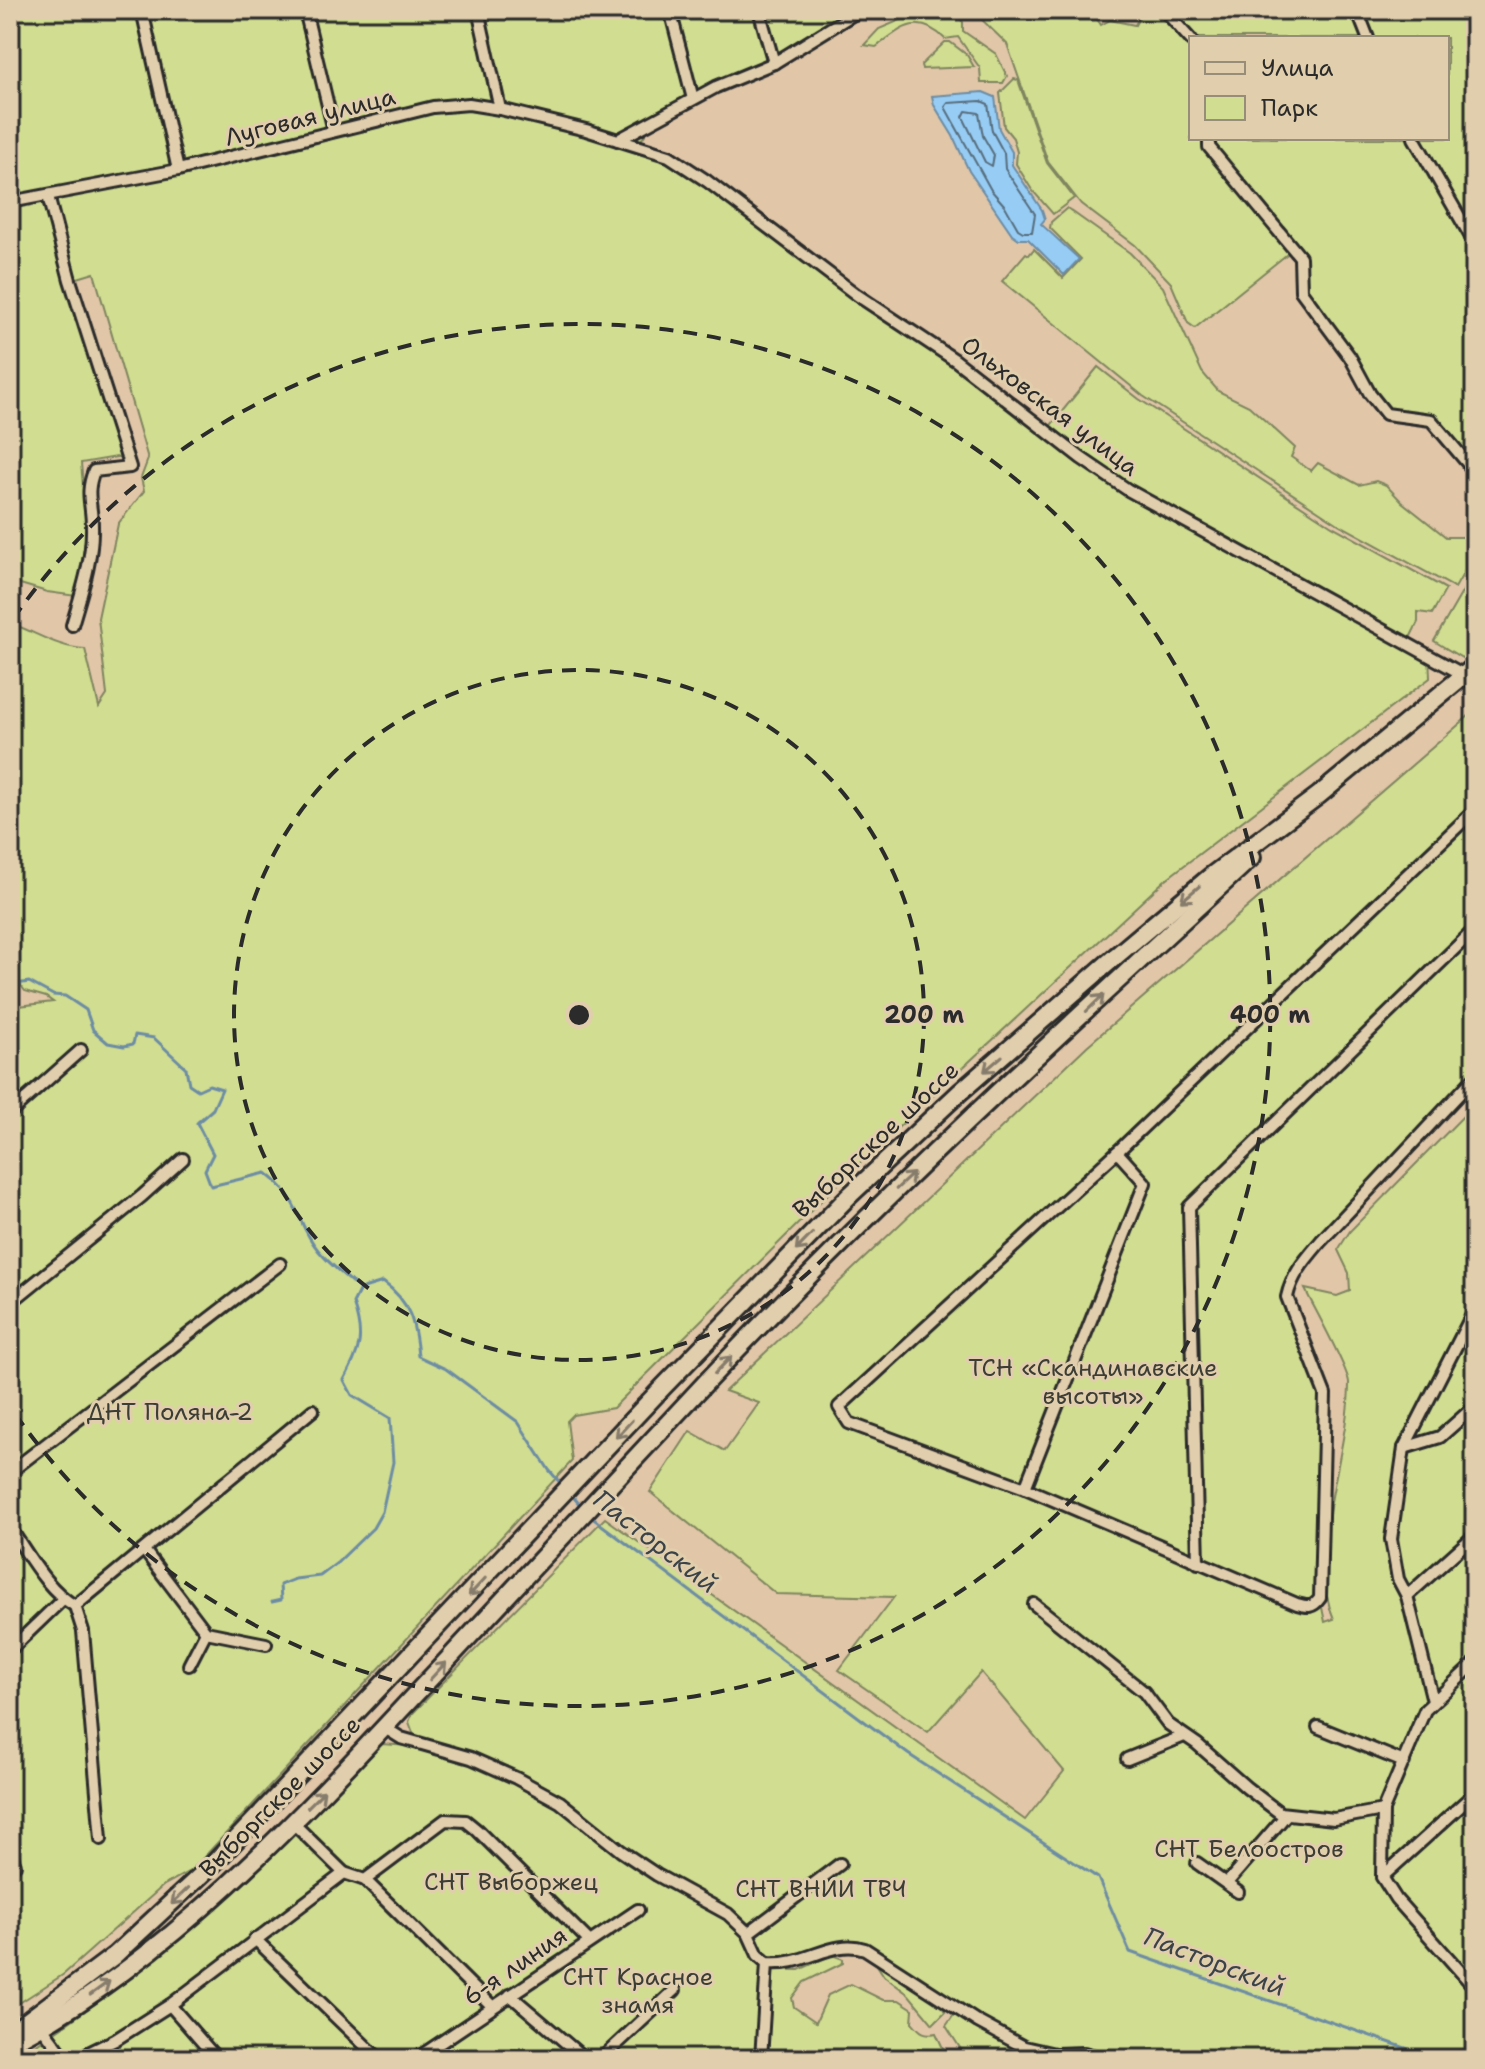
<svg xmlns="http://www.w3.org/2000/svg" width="1485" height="2069" viewBox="0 0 1485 2069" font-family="'Shantell Sans',sans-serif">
  <rect width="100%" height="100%" fill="#e1c7a8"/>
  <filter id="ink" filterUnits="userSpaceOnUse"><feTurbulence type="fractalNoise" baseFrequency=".0125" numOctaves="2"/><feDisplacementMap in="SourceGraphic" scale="16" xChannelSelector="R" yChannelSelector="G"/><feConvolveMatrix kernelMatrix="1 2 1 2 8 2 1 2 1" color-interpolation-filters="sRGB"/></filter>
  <g filter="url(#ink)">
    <!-- green -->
    <g fill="#d1dd90" stroke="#7e845e" stroke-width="2" fill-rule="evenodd">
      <path d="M10,10H860L771,64L656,119L637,146L659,152L1048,429L1098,367L1139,399L1332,526L1446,589L1432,614L1418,612V622L1408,642L1429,654L1430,678L1165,880L847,1175L613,1408L573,1415L567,1421L572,1461L192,1870L164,1885L64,1974L10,2009V1007L53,1002L46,997L25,991L10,971V623C35,632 59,648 85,649L99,707L107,695L98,618L118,524L144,491L141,478L148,459L94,273L71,280L123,456L81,463L87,531L76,596L47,592L10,581Z"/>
      <path d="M924,10H953L963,22V31L996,54L1007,76L1003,83H981L980,68L958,37L945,39C918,12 901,28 876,47L864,45L879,29Z"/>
      <path d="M972,10H1091L1101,25L1110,20L1135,25L1142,12L1160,16L1163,13L1162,10H1475V472L1431,420L1386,414L1301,291L1302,261L1291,251L1195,328L1188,323L1171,283L1135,245L1081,204L1048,162L1007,44ZM1191,38H1447V138H1191Z"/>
      <polygon points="945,42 950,42 967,55 974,67 922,69 921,65"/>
      <polygon points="1014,79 1018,80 1047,163 1074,198 1053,214 1032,190 1016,164 1017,152 1013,138 1004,127 1000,93"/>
      <polygon points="1067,208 1130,253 1163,287 1202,372 1218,391 1249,406 1295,448 1291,457 1311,471 1318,463 1359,485 1376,481 1386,485 1402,502 1446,537 1463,537 1475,526 1475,553 1455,588 1340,525 1143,396 1002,281 1026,253 1029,255 1034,249 1063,278 1081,259 1050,228 1051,222"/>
      <polygon points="1475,570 1475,617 1467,628 1475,633 1475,646 1462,658 1434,641"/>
      <path d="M1475,714V1078L1321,1241L1287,1297L1325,1394L1320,1598L1325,1622L1334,1619C1305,1553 1349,1455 1349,1383C1349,1370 1313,1306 1305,1289L1337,1296L1350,1291L1349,1273L1338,1250L1350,1231L1475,1104V2059H973L962,2051L946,2026L958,2009L860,1947L777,1964L770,1969L799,1970L832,1955L843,1959V1963L804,1982L792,1998L794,2007L816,2022L828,1995L851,1984L883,2000H899L913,2009L912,2022C920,2031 923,2036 936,2033L948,2059H13C151,1973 272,1864 381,1744L410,1746L415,1738L409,1722L412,1714L605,1518L1025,1820L1064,1771L981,1672L928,1732L839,1670L894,1597L776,1594L650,1492L690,1431L725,1451L759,1403L725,1391L1087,1046L1470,715Z"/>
      <polygon points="875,1962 905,1982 947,2005 943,2008 945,2012 933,2024 909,1995 884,1976"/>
    </g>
    <!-- water -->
    <polygon fill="#97cdf5" stroke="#6c8ca4" stroke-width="2" points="983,92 995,97 999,129 1012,152 1012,165 1042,210 1045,219 1041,224 1079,259 1064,275 1028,239 1019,239 1012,234 969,171 953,136 934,105 932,96"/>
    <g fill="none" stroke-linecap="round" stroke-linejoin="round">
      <!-- shore -->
      <g stroke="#566c7c" stroke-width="2">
        <polygon points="981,101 988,104 992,131 1004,153 1005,169 1035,214 1032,232 1023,232 1018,229 1005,206 991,190 945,107 948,103"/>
        <polygon points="966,111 979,113 983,136 994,155 992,166 985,162 963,117"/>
      </g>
      <!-- stream -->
      <g stroke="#6c8ca4" stroke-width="3">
        <path d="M10,985L29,982L53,995L65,996L86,1010L93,1030L108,1043L124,1046L133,1044L135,1035L154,1038L172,1055L186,1068L189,1084L198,1090L209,1085L222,1089L213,1109L197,1123L213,1154L205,1170L211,1186L266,1173C300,1198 296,1223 318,1250C330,1265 346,1277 360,1289L383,1282C411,1302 415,1324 418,1356L446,1369L518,1422L549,1470L562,1485"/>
        <polyline points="570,1493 581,1506"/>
        <polyline points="591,1517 908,1754 1098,1878 1130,1952 1437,2059"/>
        <path d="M272,1602L281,1600L280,1585L295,1579L320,1576L337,1563L373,1528L382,1512L393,1462L390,1418L352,1395L344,1380C360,1349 365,1338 353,1303L360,1289"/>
      </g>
      <!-- street casing -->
      <g stroke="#2b2b2b" stroke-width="16">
        <g id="street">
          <polyline points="142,10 178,170"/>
          <polyline points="305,10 334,131"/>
          <polyline points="478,10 500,109"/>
          <polyline points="670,10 693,99"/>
          <polyline points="759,10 774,63"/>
          <polyline points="1164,10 1191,40"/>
          <polyline points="1357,10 1368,38"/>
          <polyline points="1209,138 1209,147 1300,257 1301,291 1350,357 1370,394 1386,414 1431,420 1475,472"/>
          <polyline points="1414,138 1475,244"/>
          <polyline points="618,140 716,87 774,63 860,10"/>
          <path d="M48,196L70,280L130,467L94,471C85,494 92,503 92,526C93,559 81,594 72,625"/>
          <polyline points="10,202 178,170 433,107 469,104 500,109 586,130 669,156 707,181 857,295 955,360 1081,458 1128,490 1475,681"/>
          <path d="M1475,810L1117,1152L839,1407L849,1423L1025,1488L1297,1604C1308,1607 1313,1608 1320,1598L1325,1394L1287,1297C1292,1274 1306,1259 1321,1241L1475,1077"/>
          <polyline points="10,1113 81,1050"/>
          <polyline points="10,1303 142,1196 183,1159"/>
          <polyline points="1404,1448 1440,1437 1475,1406"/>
          <polyline points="10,1472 280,1264"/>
          <polyline points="1025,1488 1145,1183 1117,1152"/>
          <path d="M10,1528C29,1555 46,1589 75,1606"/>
          <polyline points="144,1550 206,1632 266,1644"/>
          <polyline points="1198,1563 1189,1207 1475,929"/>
          <polyline points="1407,1596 1475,1535"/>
          <polyline points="1034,1604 1144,1692 1168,1724 1197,1744 1247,1788 1280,1813 1334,1819 1383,1810"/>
          <polyline points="75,1606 313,1410"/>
          <polyline points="75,1606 83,1631 101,1839"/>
          <polyline points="10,1650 63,1599"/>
          <polyline points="1475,1663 1425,1710 1383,1810 1382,1877 1396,1899 1475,1988"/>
          <polyline points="189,1665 206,1632"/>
          <polyline points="1433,1701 1407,1596 1398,1579 1391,1539 1404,1448 1475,1309"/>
          <polyline points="1318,1727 1404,1762"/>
          <path d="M385,1728L401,1738L471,1758L516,1778L560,1802L621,1851L657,1875L728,1914L748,1933L758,1955L767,1963C805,1967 832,1938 865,1949L978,2022L1024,2047L1055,2054L1084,2053L1106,2059"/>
          <polyline points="1127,1759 1184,1736"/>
          <polyline points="292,1822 344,1873"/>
          <polyline points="10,1851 15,1865"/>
          <polyline points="1197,1863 1238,1892"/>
          <polyline points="1382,1877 1475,1793"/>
          <polyline points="365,1880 492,2006"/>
          <polyline points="1227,1883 1287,1814"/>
          <polyline points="748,1933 840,1864"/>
          <polyline points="255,1939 379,2059"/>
          <polyline points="510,1995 585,2059"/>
          <polyline points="170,2005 217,2059"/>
          <polyline points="42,2027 66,2059"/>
          <polyline points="76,2059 115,2040 170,2005 344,1873 365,1880 445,1820 466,1821 477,1830 589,1941"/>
          <polyline points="416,2059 638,1910"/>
          <polyline points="601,2059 675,1990"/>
          <polyline points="761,2059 767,1963"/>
        </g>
      </g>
      <!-- primary casing -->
      <g stroke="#2b2b2b" stroke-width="22">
        <g id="primary">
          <polyline points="10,2034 115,1955 216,1861 664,1386 849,1196 959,1093 1116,956 1211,876 1319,795 1475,666"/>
          <path d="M11,2043C168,1961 302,1816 421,1688C518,1585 614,1481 710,1378C882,1196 1068,1026 1252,857"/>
        </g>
      </g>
      <!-- street -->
      <use href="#street" stroke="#e1ceac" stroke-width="10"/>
      <!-- primary -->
      <use href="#primary" stroke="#e1ceac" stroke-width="16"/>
    </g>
    <!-- one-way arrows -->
    <defs><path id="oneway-shaft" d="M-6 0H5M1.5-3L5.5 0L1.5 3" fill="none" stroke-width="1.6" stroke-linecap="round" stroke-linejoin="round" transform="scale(2)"/></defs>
    <g stroke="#867c6c">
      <use href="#oneway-shaft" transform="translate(1190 894) rotate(140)"/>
      <use href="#oneway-shaft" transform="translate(1095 1003) rotate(-44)"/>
      <use href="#oneway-shaft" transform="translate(993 1064) rotate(139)"/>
      <use href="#oneway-shaft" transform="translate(905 1181) rotate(-43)"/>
      <use href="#oneway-shaft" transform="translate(804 1242) rotate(134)"/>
      <use href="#oneway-shaft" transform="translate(723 1365) rotate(-46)"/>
      <use href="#oneway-shaft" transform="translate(624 1429) rotate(133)"/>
      <use href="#oneway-shaft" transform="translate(477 1587) rotate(133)"/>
      <use href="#oneway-shaft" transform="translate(438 1671) rotate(-47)"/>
      <use href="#oneway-shaft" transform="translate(316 1799) rotate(-45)"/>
      <use href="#oneway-shaft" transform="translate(180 1896) rotate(136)"/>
      <use href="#oneway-shaft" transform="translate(100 1988) rotate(-36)"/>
    </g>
  </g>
  <!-- distance rings -->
  <g fill="none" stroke="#2b2b2b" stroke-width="4" stroke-dasharray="14 10">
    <circle cx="579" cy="1015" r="345"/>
    <path d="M13 619A691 691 0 1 1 13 1411"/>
  </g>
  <g text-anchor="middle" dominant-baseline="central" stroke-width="6" stroke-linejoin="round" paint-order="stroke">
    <!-- street labels -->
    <g font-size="24" fill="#2b2b2b" stroke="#e1ceac">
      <text transform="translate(310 117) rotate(-14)">Луговая улица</text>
      <text transform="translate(1050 406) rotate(37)">Ольховская улица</text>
      <text transform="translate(876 1140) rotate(-43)">Выборгское шоссе</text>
      <text transform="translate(280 1797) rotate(-45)">Выборгское шоссе</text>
      <text transform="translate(515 1966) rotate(-34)">6-я линия</text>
    </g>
    <!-- park labels -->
    <g font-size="24" fill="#3c3d35" stroke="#e1ceac">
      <text x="1093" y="1368">ТСН «Скандинавские<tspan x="1093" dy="28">высоты»</tspan></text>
      <text x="170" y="1412">ДНТ Поляна-2</text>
      <text x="1249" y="1849">СНТ Белоостров</text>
      <text x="511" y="1882">СНТ Выборжец</text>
      <text x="821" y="1889">СНТ ВНИИ ТВЧ</text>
      <text x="638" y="1977">СНТ Красное<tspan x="638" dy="28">знамя</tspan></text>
    </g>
    <!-- water labels -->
    <g font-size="26" font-style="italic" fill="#3b4349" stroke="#e1ceac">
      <text transform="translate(656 1541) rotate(38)">Пасторский</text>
      <text transform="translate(1215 1961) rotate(21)">Пасторский</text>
    </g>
  </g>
  <circle cx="579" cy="1015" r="12" fill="#2b2b2b" stroke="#e1ceac" stroke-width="4"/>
  <g font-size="24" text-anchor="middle" font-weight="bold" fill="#2b2b2b" stroke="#e1ceac" stroke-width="6" stroke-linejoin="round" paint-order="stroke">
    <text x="924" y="1023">200 m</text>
    <text x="1270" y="1023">400 m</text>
  </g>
  <!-- margin -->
  <rect width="1485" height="2069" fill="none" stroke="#e1ceac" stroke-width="40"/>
  <rect x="20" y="20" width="1445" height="2029" fill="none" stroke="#2b2b2b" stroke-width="3" filter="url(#ink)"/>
  <!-- legend -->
  <rect x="1189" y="36" width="260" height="104" fill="#e1ceac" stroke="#988d78" stroke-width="2"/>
  <rect x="1205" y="62" width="40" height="12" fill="#e1ceac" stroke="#988d78" stroke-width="2"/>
  <text x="1261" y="76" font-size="24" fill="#2b2b2b">Улица</text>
  <rect x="1205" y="96" width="40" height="24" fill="#d1dd90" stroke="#988d78" stroke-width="2"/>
  <text x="1261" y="116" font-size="24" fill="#2b2b2b">Парк</text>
</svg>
